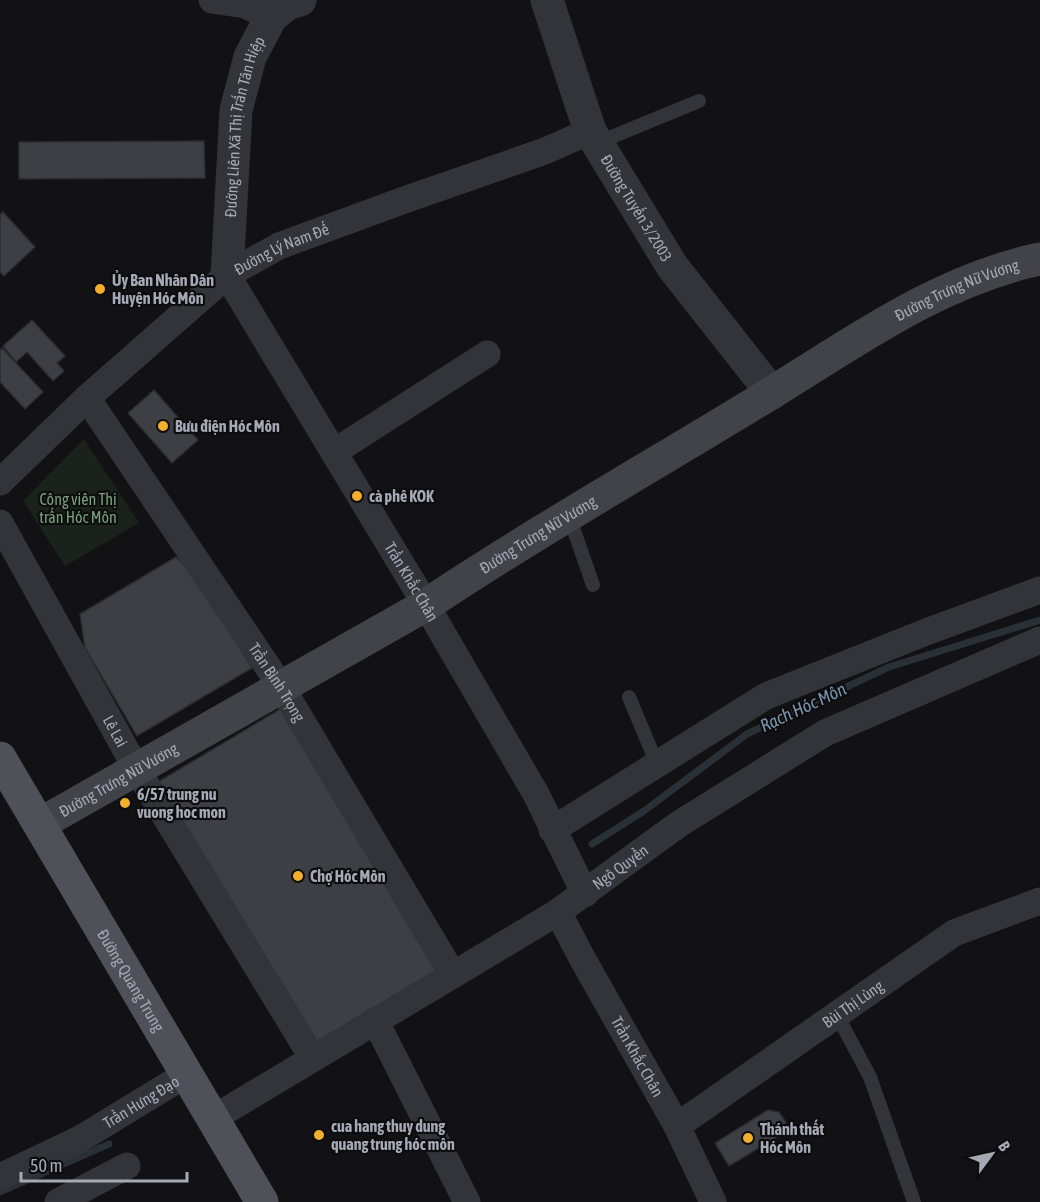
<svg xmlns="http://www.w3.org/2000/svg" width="1040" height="1202" viewBox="0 0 1040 1202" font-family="'Asap Condensed',sans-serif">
  <rect width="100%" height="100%" fill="#121214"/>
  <!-- green -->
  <polygon fill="#1a221b" points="84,439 139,523 65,566 23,501"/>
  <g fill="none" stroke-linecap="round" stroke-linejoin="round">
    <!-- stream -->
    <g stroke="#293137" stroke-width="7">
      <polyline points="592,844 644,811 747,734 889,667 1040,620"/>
      <polyline points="0,1192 109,1144"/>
    </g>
  </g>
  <!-- building -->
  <g fill="#3e3f44" stroke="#2c2c30" stroke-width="1.5">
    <polygon points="204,141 205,178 19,179 19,142"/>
    <polygon points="3,212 35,247 4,276 0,272 0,215"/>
    <polygon points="32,320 65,356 57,363 64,371 53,381 27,352 16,362 3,346"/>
    <polygon points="2,348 43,392 25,409 0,382 0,350"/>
    <polygon points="154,390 198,440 172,463 128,413"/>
    <polygon points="176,557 199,580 252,668 137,736 85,648 80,614"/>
    <polygon points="282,708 438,970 315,1043 158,782"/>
    <polygon points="768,1110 779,1112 786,1122 782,1134 729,1166 715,1143"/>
  </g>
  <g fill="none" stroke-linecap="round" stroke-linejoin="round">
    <!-- service -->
    <g stroke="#333439" stroke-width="14">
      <polyline points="597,143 699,101"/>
      <polyline points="569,516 593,585"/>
      <polyline points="629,697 657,764"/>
      <polyline points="837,1015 870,1077 914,1202"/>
    </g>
    <!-- minor -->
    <g stroke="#333439" stroke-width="27">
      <polyline points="212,0 245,5 271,17"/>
      <path id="s1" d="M227,275L426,605L536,794L585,894"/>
      <path id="s2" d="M87,398L282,688L453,975"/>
      <polyline points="334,452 487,354"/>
      <path id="s3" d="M0,482L87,398L227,275L279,246L407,199L545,151L590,131"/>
      <path id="s4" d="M0,523L136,768L312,1057"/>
      <polyline points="552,830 766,696 926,632 1040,590"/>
      <path id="s5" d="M558,912L582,958L677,1126L713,1202"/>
      <polyline points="375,1020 467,1202"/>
      <path id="s6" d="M212,1119L558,912L679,824L825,733L1040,640"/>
      <path id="s7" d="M677,1126L954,933L1040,901"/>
      <path id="s8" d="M0,1177L80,1139L185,1075"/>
      <polyline points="58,1202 127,1166"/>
    </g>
    <!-- tertiary -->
    <g stroke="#333439" stroke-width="33">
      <path id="s9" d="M547,0L590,131L672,266L772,393"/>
      <path id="s10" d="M227,275L236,110L250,57L271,17L287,4L300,0"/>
    </g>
    <!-- secondary -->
    <path stroke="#414349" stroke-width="33" id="s11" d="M40,824L426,605C533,534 645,470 755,403C845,349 934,281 1040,259"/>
    <!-- primary -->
    <path stroke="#4f5158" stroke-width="33" id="s12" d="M0,758L262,1202"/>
  </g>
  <!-- markers -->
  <g fill="#f2af2c" stroke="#0d0d0f" stroke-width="2">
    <circle cx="100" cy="289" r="6"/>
    <circle cx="163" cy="426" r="6"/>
    <circle cx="357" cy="496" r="6"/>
    <circle cx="125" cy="803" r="6"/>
    <circle cx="298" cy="876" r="6"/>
    <circle cx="319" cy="1135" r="6"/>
    <circle cx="748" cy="1138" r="6"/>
  </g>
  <g text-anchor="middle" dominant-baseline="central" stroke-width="4.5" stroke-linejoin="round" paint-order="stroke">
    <!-- street labels -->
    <g font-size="16" fill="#a4a9b4" stroke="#0d0d0f">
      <text stroke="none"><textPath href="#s10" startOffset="150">Đường Liên Xã Thị Trấn Tân Hiệp</textPath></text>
      <text stroke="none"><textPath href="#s9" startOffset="228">Đường Tuyến 3/2003</textPath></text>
      <text stroke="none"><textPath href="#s3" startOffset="368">Đường Lý Nam Đế</textPath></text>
      <text stroke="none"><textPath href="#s11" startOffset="1062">Đường Trưng Nữ Vương</textPath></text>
      <text stroke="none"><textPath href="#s11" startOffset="576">Đường Trưng Nữ Vương</textPath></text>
      <text stroke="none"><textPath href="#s1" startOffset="358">Trần Khắc Chân</textPath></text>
      <text stroke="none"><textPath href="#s2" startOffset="342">Trần Bình Trọng</textPath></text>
      <text stroke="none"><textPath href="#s4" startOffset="238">Lê Lai</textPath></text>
      <text stroke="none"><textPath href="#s11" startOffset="90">Đường Trưng Nữ Vương</textPath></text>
      <text stroke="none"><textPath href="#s6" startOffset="480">Ngô Quyền</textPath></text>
      <text stroke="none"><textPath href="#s12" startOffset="258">Đường Quang Trung</textPath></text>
      <text stroke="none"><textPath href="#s7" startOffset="214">Bùi Thị Lùng</textPath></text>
      <text stroke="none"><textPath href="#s5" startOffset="165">Trần Khắc Chân</textPath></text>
      <text stroke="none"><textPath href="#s8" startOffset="160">Trần Hưng Đạo</textPath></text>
    </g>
    <!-- poi labels -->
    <g font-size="16" font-weight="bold" fill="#a4a9b4" stroke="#0d0d0f" text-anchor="start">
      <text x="112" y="280">Ủy Ban Nhân Dân<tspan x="112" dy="18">Huyện Hóc Môn</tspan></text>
      <text x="175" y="426">Bưu điện Hóc Môn</text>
      <text x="369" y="496">cà phê KOK</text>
      <text x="137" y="794">6/57 trung nu<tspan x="137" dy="18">vuong hoc mon</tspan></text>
      <text x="310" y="876">Chợ Hóc Môn</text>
      <text x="331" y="1126">cua hang thuy dung<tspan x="331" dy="18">quang trung hóc môn</tspan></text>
      <text x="760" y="1129">Thánh thất<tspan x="760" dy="18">Hóc Môn</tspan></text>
    </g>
    <!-- park labels -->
    <g font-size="16" fill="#7aa07c" stroke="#0d0d0f">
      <text x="78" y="499">Công viên Thị<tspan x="78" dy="18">trấn Hóc Môn</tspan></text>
    </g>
    <!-- water labels -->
    <g font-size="18" font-style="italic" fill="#7a97b0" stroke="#0d0d0f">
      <text transform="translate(803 707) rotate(-25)">Rạch Hóc Môn</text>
    </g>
  </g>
  <!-- north arrow -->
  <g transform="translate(992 1154) rotate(57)" stroke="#0d0d0f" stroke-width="4.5" paint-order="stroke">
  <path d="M0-4.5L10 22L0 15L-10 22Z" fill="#a4a9b4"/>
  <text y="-9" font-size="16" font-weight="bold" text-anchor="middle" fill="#a4a9b4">B</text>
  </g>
  <!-- scale -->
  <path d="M21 1172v9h166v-9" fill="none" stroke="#a4a9b4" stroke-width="3"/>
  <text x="30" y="1172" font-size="18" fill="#a4a9b4" stroke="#0d0d0f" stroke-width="4.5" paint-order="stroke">50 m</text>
</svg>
